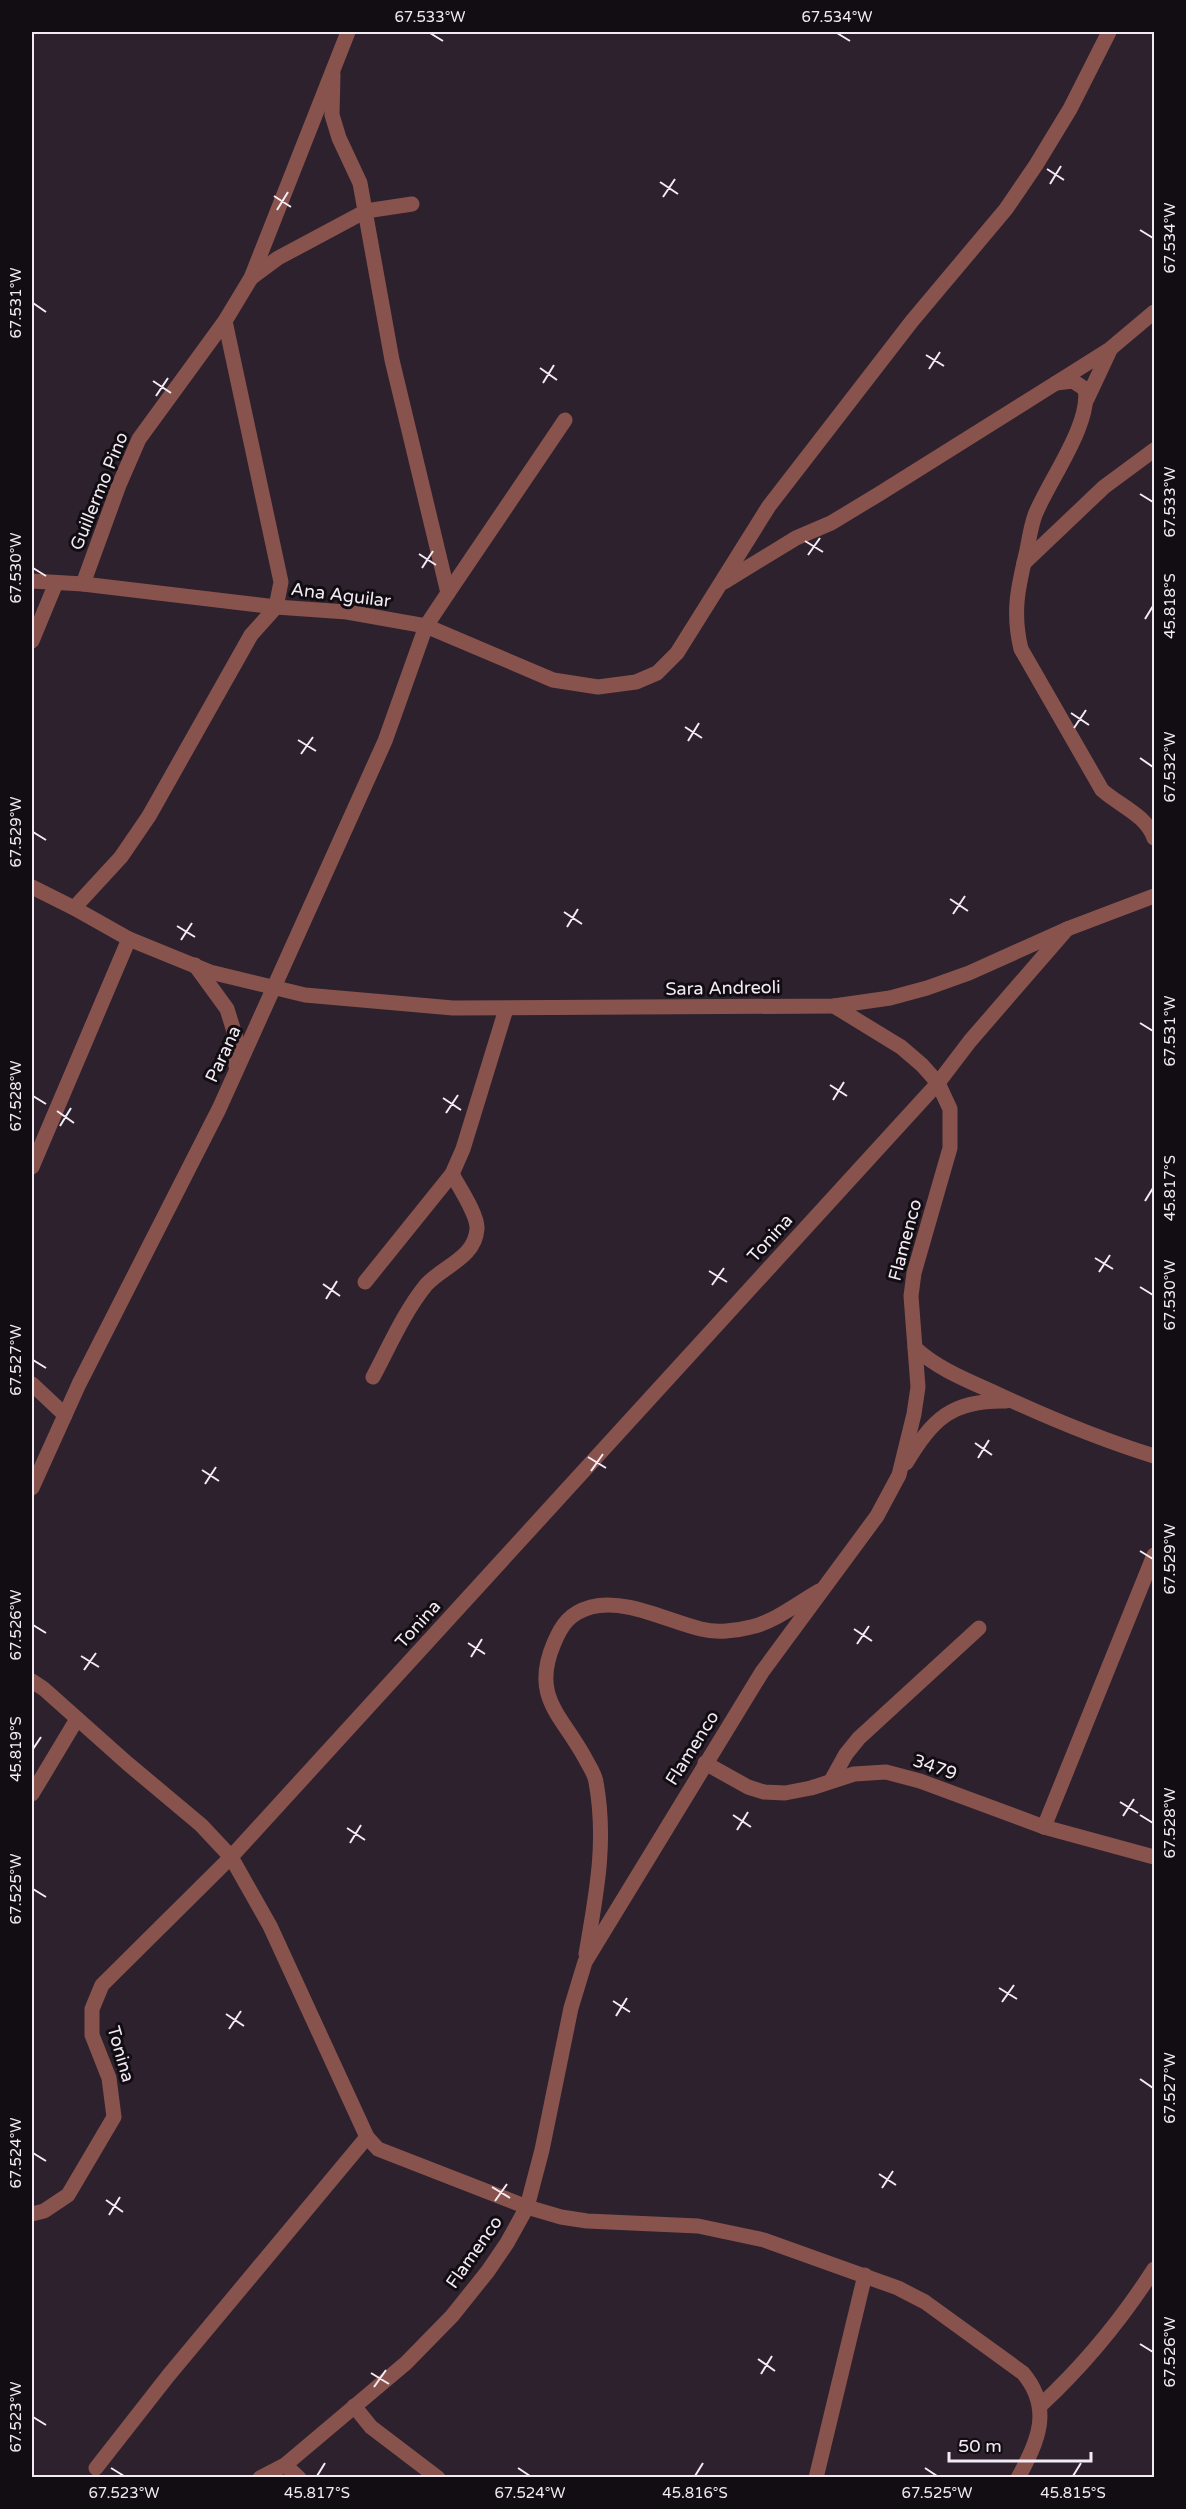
<svg xmlns="http://www.w3.org/2000/svg" width="1186" height="2509" viewBox="0 0 1186 2509" font-family="'Varela Round',sans-serif">
  <rect width="100%" height="100%" fill="#2d212e"/>
  <g fill="none" stroke-linecap="round" stroke-linejoin="round">
    <!-- minor -->
    <g stroke="#89534d" stroke-width="15">
      <polyline points="251,278 278,258 366,211 412,204"/>
      <path d="M1056,383L1073,381L1085,389C1092,423 1048,482 1035,515C1031,526 1029,539 1027,550C1018,587 1012,612 1021,649L1102,790C1120,806 1146,815 1154,838"/>
      <polyline points="1087,399 1110,350"/>
      <polyline points="1024,563 1104,487 1154,450"/>
      <polyline points="32,581 83,584 276,607 347,612 426,626 553,680 598,687 636,682 657,673 677,653 769,506 912,321 1006,209 1036,165 1070,109 1109,32"/>
      <polyline points="724,582 796,538 831,523 879,494 1056,383 1110,349 1154,312"/>
      <polyline points="83,584 119,485 139,439 225,321 251,278 348,32"/>
      <polyline points="448,593 565,420"/>
      <polyline points="32,641 56,583"/>
      <polyline points="32,887 74,908 129,939 210,972 305,995 453,1008 834,1006 890,998 927,988 969,973 1067,929 1154,896"/>
      <polyline points="74,908 121,857 149,816 251,635 276,607 281,582 225,321"/>
      <polyline points="195,965 227,1009 236,1038 236,1066"/>
      <polyline points="32,1167 129,939"/>
      <polyline points="365,1282 452,1174 463,1149 506,1009"/>
      <path d="M915,1348C937,1368 964,1379 991,1391C1044,1416 1099,1439 1154,1456"/>
      <path d="M373,1377C389,1347 404,1312 426,1285C443,1266 475,1258 477,1229C478,1215 459,1187 452,1174"/>
      <polyline points="32,1384 65,1415"/>
      <path d="M906,1463C933,1419 951,1400 1006,1401"/>
      <polyline points="32,1488 79,1384 219,1109 385,741 426,626 448,593 392,360 360,183 339,138 332,115 333,74"/>
      <path d="M32,1681L44,1689L127,1763L201,1825L231,1857L270,1926L367,2137L378,2149L527,2207L561,2217L587,2221L698,2226L764,2240L898,2288L925,2302L1023,2373C1053,2409 1038,2441 1018,2478"/>
      <polyline points="705,1763 748,1787 764,1792 785,1793 811,1788 854,1774 886,1772 920,1781 1044,1827 1154,1857"/>
      <polyline points="831,1781 846,1754 859,1738 979,1628"/>
      <polyline points="32,1794 77,1719"/>
      <polyline points="1044,1827 1154,1555"/>
      <path d="M586,1954C596,1895 607,1843 596,1782C595,1774 589,1766 585,1758C561,1714 531,1697 554,1643C562,1624 570,1613 591,1607C626,1598 667,1621 701,1629C716,1633 736,1631 751,1627C774,1622 798,1603 819,1591"/>
      <polyline points="32,2214 44,2211 68,2195 114,2117 109,2078 92,2035 92,2009 102,1985 231,1857 938,1083 970,1041 1067,929"/>
      <path d="M1041,2405C1084,2365 1122,2319 1154,2269"/>
      <polyline points="354,2406 371,2427 438,2478"/>
      <polyline points="285,2465 299,2478"/>
      <polyline points="96,2468 168,2376 367,2137"/>
      <polyline points="260,2478 285,2465 406,2363 452,2316 488,2271 507,2243 527,2207 542,2150 571,2008 585,1962 762,1672 877,1516 899,1475 914,1414 918,1387 911,1296 914,1273 950,1148 950,1109 938,1083 922,1065 901,1047 834,1006"/>
      <polyline points="816,2478 865,2275"/>
    </g>
  </g>
  <!-- ticks -->
  <path fill="none" stroke="#f3ebf4" stroke-width="2" d="M430,33L443,41M837,33L850,41M1047,169L1064,180M660,182L678,194M1050,184L1061,166M274,196L291,207M663,197L675,179M277,210L288,192M1140,230L1153,238M33,303L46,312M926,355L944,366M540,368L557,380M929,369L940,352M153,381L171,393M543,383L554,365M156,396L168,378M1140,494L1153,502M805,541L823,552M419,554L436,565M808,555L820,538M33,568L46,576M422,568L433,551M1145,619L1153,606M1071,713L1089,725M685,727L702,738M1074,728L1086,710M298,740L316,751M688,741L699,723M301,754L313,737M1140,758L1153,767M33,832L46,840M950,899L968,911M564,912L582,924M953,914L965,896M177,926L195,937M567,927L578,909M181,940L192,923M1140,1023L1153,1031M830,1085L847,1096M33,1096L46,1104M443,1098L461,1110M833,1100L844,1082M57,1111L74,1123M446,1113L458,1095M60,1126L71,1108M1145,1201L1153,1188M1095,1258L1113,1269M709,1271L727,1282M1099,1272L1110,1255M323,1284L340,1296M712,1285L724,1268M1140,1287L1153,1295M326,1299L337,1281M33,1360L46,1368M975,1443L992,1455M588,1457L606,1468M978,1458L989,1440M202,1470L219,1481M591,1471L603,1454M205,1484L216,1467M1140,1551L1153,1559M33,1625L46,1633M854,1629L872,1641M468,1643L485,1654M857,1644L869,1626M81,1656L99,1667M471,1657L482,1639M84,1670L96,1653M33,1749L41,1737M1120,1802L1138,1813M733,1815L751,1827M1140,1815L1153,1823M1123,1816L1134,1799M347,1828L365,1840M737,1830L748,1812M350,1843L361,1825M33,1889L46,1897M999,1988L1017,1999M613,2001L630,2012M1002,2002L1014,1985M226,2014L244,2026M616,2016L627,1998M229,2029L241,2011M1140,2079L1153,2088M33,2153L46,2161M879,2174L896,2185M492,2187L510,2198M882,2188L893,2171M106,2200L123,2212M495,2201L507,2184M109,2215L120,2197M1140,2344L1153,2352M758,2359L775,2371M371,2373L389,2384M761,2374L772,2356M374,2387L386,2370M33,2417L46,2425M111,2468L124,2476M518,2468L530,2476M925,2468L937,2476M317,2476L325,2463M695,2476L703,2463M1073,2476L1081,2463"/>
  <g text-anchor="middle" dominant-baseline="central" stroke-width="6" stroke-linejoin="round" paint-order="stroke">
    <!-- street labels -->
    <g font-size="18" fill="#f3ebf4" stroke="#120d13">
      <text transform="translate(99 491) rotate(-68)">Guillermo Pino</text>
      <text transform="translate(341 595) rotate(7)">Ana Aguilar</text>
      <text transform="translate(723 988) rotate(-1)">Sara Andreoli</text>
      <text transform="translate(223 1054) rotate(-65)">Parana</text>
      <text transform="translate(770 1238) rotate(-48)">Tonina</text>
      <text transform="translate(905 1240) rotate(-75)">Flamenco</text>
      <text transform="translate(418 1624) rotate(-48)">Tonina</text>
      <text transform="translate(692 1748) rotate(-58)">Flamenco</text>
      <text transform="translate(935 1767) rotate(19)">3479</text>
      <text transform="translate(121 2054) rotate(74)">Tonina</text>
      <text transform="translate(474 2252) rotate(-55)">Flamenco</text>
    </g>
  </g>
  <!-- border -->
  <rect width="1186" height="2509" fill="none" stroke="#120d13" stroke-width="66"/>
  <!-- scale -->
  <path d="M949 2452v9h142v-9" fill="none" stroke="#f3ebf4" stroke-width="3"/>
  <text x="958" y="2452" font-size="18" fill="#f3ebf4" stroke="#120d13" stroke-width="4.5" paint-order="stroke">50 m</text>
  <rect x="33" y="33" width="1120" height="2443" fill="none" stroke="#f3ebf4" stroke-width="2"/>
  <g font-size="15" text-anchor="middle" fill="#f3ebf4">
    <text x="430" y="22">67.533°W</text>
    <text x="837" y="22">67.534°W</text>
    <text transform="translate(1170 238) rotate(-90)" y="5">67.534°W</text>
    <text transform="translate(16 303) rotate(-90)" y="5">67.531°W</text>
    <text transform="translate(1170 502) rotate(-90)" y="5">67.533°W</text>
    <text transform="translate(16 568) rotate(-90)" y="5">67.530°W</text>
    <text transform="translate(1170 606) rotate(-90)" y="5">45.818°S</text>
    <text transform="translate(1170 767) rotate(-90)" y="5">67.532°W</text>
    <text transform="translate(16 832) rotate(-90)" y="5">67.529°W</text>
    <text transform="translate(1170 1031) rotate(-90)" y="5">67.531°W</text>
    <text transform="translate(16 1096) rotate(-90)" y="5">67.528°W</text>
    <text transform="translate(1170 1188) rotate(-90)" y="5">45.817°S</text>
    <text transform="translate(1170 1295) rotate(-90)" y="5">67.530°W</text>
    <text transform="translate(16 1360) rotate(-90)" y="5">67.527°W</text>
    <text transform="translate(1170 1559) rotate(-90)" y="5">67.529°W</text>
    <text transform="translate(16 1625) rotate(-90)" y="5">67.526°W</text>
    <text transform="translate(16 1749) rotate(-90)" y="5">45.819°S</text>
    <text transform="translate(1170 1823) rotate(-90)" y="5">67.528°W</text>
    <text transform="translate(16 1889) rotate(-90)" y="5">67.525°W</text>
    <text transform="translate(1170 2088) rotate(-90)" y="5">67.527°W</text>
    <text transform="translate(16 2153) rotate(-90)" y="5">67.524°W</text>
    <text transform="translate(1170 2352) rotate(-90)" y="5">67.526°W</text>
    <text transform="translate(16 2417) rotate(-90)" y="5">67.523°W</text>
    <text x="124" y="2498">67.523°W</text>
    <text x="317" y="2498">45.817°S</text>
    <text x="530" y="2498">67.524°W</text>
    <text x="695" y="2498">45.816°S</text>
    <text x="937" y="2498">67.525°W</text>
    <text x="1073" y="2498">45.815°S</text>
  </g>
</svg>
